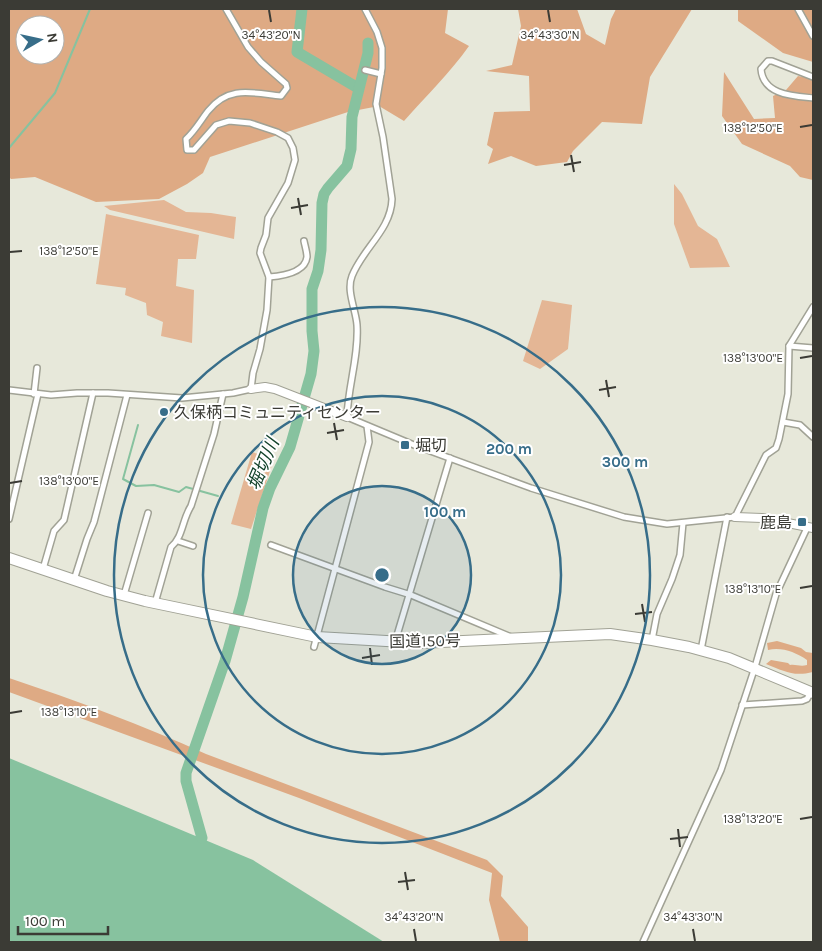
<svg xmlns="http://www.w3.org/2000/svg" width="822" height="951" viewBox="0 0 822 951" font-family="Karla,'Noto Sans JP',sans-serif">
  <rect width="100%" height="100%" fill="#e7e8da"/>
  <!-- green -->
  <g fill="#e4b695">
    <polygon points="674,184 682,194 698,226 717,239 730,267 690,268 674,224"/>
    <polygon points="164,200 186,212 211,213 236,217 234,239 110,210 104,206"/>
    <polygon points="106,214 199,235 196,259 178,259 176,286 194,290 192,343 161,336 163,322 147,315 146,303 125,295 126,288 96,284"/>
    <polygon points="542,300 572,305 568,349 540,369 523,361"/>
    <polygon points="252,452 274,459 251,529 231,524"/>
  </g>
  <!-- forest -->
  <g fill="#deaa84" fill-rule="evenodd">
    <path d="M9,9H448L445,33L469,46C450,73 426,96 404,121L379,106L348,112L210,157L203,173L187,184L159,199L96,202L35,177L11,179L9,177ZM25,25H55V55H25Z"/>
    <polygon points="518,9 577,9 586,34 605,45 611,19 616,9 692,9 650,77 642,124 602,122 573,151 567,162 536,166 511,156 488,164 493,149 487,145 494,112 530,111 529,76 486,71 512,65 521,26"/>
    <polygon points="738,9 813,9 813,62 783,53 738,21"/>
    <polygon points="724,72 754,119 775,118 773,96 786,90 798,76 813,79 813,180 800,177 790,166 742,144 722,116"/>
    <path d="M777,641L801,648L806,652L813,653V672C793,677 784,671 766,664L771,660L788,663L790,665C796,664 800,667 807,665V660C795,652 782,647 768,650L767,643Z"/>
    <path d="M9,678C75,700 142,725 206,754L487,860L503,876L501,896L528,927V942H500L489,900L492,873L299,798L9,692Z"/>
  </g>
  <!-- water -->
  <polygon fill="#87c29f" points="9,758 253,860 384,942 9,942"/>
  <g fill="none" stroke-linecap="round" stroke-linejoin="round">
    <!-- stream -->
    <g stroke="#87c29f" stroke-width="2">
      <polyline points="9,148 55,93 90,9"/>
      <polyline points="138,425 123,479 136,486 154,485 179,492 186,487 218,496"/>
    </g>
    <!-- river -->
    <g stroke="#87c29f" stroke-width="11">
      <polyline points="302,9 297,52 358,88"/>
      <polyline points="202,838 186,781 186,773 225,661 243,597 263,508 270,488 290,447 311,374 314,351 312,331 312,289 318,271 321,250 322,203 324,194 328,188 347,166 351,149 352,117 368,53 368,43"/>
    </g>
    <!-- street casing -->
    <g stroke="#a1a295" stroke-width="8">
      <g id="street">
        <path d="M365,9L377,32L382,48V68L376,104L383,137L392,199C391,230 363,248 352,276C346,291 356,310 357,325C359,356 348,386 347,417L414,445L531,488L624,517L667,524L735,517L766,455L776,448L779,439L788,394L789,346L813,307"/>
        <polyline points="798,9 813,36"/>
        <polyline points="365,70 381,74"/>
        <path d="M813,77L772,61H768L761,69C763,95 793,96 813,98"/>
        <path d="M269,277C282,276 305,273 307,257C307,252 305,246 304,241"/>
        <polyline points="789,346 813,348"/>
        <path d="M9,390L51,395L77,393H108L182,398L233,393L251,389L253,373L260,349L267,310L269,277L260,253L261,248L266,235L268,218L288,183L295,160L293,148L288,138L277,132L250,123L229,121L216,125L194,150H187L186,139C195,131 201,120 208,111C229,85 252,93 281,96L287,88L286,84L261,62L248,47L226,9"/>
        <polyline points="34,394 37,368"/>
        <polyline points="783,422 800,425 813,437"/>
        <polyline points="9,519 38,394"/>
        <polyline points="178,541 193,546"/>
        <polyline points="271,545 385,587 411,595 511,637"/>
        <polyline points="43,569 54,531 64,520 93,393"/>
        <polyline points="74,580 87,539 94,522 127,395"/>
        <polyline points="124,595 148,513"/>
        <path d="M155,603L171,547C183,537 182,520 191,506L214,434L223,394"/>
        <polyline points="652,640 657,614 672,579 680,555 683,523"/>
        <polyline points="395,642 450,458"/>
        <polyline points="314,647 369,442 367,426"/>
        <polyline points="701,650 727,517"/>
        <polyline points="742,705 802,701 807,699 811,692"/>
        <polyline points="643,942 721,770 755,667 776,594 807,528"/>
      </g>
    </g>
    <!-- secondary casing -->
    <g stroke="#a1a295" stroke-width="10">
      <g id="secondary">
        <polyline points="251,389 265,387 275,389 347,417"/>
        <polyline points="735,517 762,518 813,528"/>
      </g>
    </g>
    <!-- highway casing -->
    <g stroke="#a1a295" stroke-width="12">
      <polyline id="highway" points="9,558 107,591 145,601 317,637 421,643 610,634 652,640 689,647 729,658 813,693"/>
    </g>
    <!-- street -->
    <use href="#street" stroke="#fff" stroke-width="5"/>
    <!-- secondary -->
    <use href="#secondary" stroke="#fff" stroke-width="8"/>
    <!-- highway -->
    <use href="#highway" stroke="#fff" stroke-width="10"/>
  </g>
  <!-- ticks -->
  <path fill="none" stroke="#3b3b35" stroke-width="2" d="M269,10L271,22M548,10L550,22M800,127L812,125M571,155L574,172M564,165L581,162M298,198L301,215M291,208L308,205M10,252L22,251M800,358L812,356M606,380L609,397M599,390L616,387M334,423L337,440M327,433L344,430M10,483L22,481M800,588L812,586M642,604L645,622M635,614L652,612M370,648L372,665M362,658L380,655M10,713L22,711M800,819L812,817M678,829L680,847M670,839L688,837M405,872L408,890M398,882L415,880M414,929L416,941M693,929L695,941"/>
  <!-- distance rings -->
  <circle cx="382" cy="575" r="89" fill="#376d89" fill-opacity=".12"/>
  <g fill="none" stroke="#376d89" stroke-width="2.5">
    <circle cx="382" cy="575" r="89"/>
    <circle cx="382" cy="575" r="179"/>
    <circle cx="382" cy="575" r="268"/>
  </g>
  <!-- markers -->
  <g fill="#376d89" stroke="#fff" stroke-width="2">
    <circle cx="164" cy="412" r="5"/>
    <rect x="400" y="440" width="10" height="10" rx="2.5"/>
    <rect x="797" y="517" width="10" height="10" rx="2.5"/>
  </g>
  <g text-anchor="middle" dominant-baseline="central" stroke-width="4" stroke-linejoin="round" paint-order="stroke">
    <!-- poi labels -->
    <g font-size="16" fill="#3b3b35" stroke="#fff" text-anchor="start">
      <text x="174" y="412">久保柄コミュニティセンター</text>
      <text x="415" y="445">堀切</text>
      <text x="792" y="522" text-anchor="end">鹿島</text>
    </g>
    <!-- street labels -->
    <g font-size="16" fill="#3b3b35" stroke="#fff">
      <text transform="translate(425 641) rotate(-1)">国道150号</text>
    </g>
    <!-- water labels -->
    <g font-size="18" font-style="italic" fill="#13422a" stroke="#fff">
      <text transform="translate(263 464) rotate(-67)">堀切川</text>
    </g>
  </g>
  <g font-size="12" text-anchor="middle" fill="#3b3b35" stroke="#fff" stroke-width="4" stroke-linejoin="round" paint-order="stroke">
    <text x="271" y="39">34°43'20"N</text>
    <text x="550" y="39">34°43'30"N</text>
    <text x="753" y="132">138°12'50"E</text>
    <text x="69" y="255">138°12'50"E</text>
    <text x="753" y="362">138°13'00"E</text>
    <text x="69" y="485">138°13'00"E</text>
    <text x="753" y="593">138°13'10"E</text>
    <text x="69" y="716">138°13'10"E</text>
    <text x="753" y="823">138°13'20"E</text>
    <text x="414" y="921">34°43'20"N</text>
    <text x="693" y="921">34°43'30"N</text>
  </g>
  <circle cx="382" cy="575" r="8" fill="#376d89" stroke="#fff" stroke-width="2.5"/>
  <g font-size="15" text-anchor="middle" font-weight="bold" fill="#376d89" stroke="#fff" stroke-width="4" stroke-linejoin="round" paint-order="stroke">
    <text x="509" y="454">200 m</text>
    <text x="625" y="467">300 m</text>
    <text x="445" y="517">100 m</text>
  </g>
  <!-- border -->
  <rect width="822" height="951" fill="none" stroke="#3b3b35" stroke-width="20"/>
  <!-- north arrow -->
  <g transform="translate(40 40) rotate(81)"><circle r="24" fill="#ffffff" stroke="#b1b1ae"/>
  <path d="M0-4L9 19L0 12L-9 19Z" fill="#376d89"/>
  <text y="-8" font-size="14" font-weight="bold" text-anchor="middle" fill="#3b3b35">N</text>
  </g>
  <!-- scale -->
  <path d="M18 926v8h90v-8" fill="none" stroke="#3b3b35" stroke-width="2.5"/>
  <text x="25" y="926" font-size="15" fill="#3b3b35" stroke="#ffffff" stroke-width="4" paint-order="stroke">100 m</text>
</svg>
